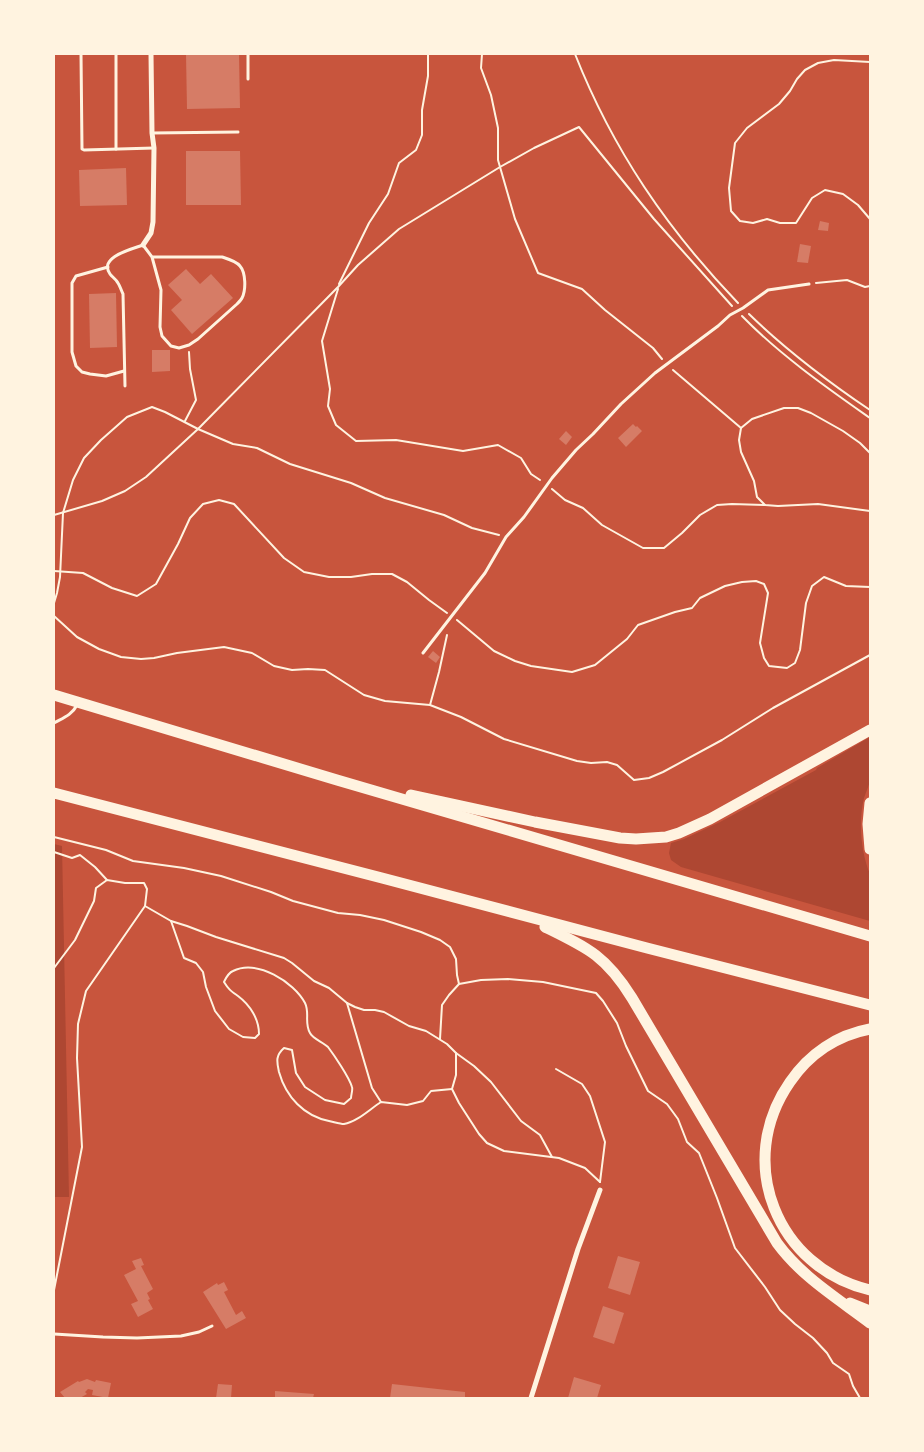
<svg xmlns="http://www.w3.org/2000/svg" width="924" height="1452" viewBox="0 0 924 1452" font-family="Poppins,sans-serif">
  <rect width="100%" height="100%" fill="#c8553d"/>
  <!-- green -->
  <g fill="#ae4732">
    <path d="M870,737C870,751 873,767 870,780C869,786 866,792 864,798C858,822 861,852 870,874V921L681,867L671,860L669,853L671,843L684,839L720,822L816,770L817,768Z"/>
    <polygon points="54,844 62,846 69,1197 54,1197"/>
  </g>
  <!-- building -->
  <g fill="#d67c66">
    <polygon points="186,54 239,54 240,108 187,109"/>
    <polygon points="186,151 240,151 241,205 186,205"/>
    <polygon points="126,168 127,205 80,206 79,170"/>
    <polygon points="820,221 829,223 828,231 818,230"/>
    <polygon points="800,244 811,246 808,263 797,262"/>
    <polygon points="186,269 200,284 211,274 233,298 192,334 171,310 182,300 168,285"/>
    <polygon points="116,293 117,347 90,348 89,294"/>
    <polygon points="152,350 170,350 170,371 152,372"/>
    <polygon points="633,424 636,427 637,426 642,431 626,447 618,438"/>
    <polygon points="566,431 572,437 566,445 559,439"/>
    <polygon points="433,651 440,657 436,663 428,657"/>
    <polygon points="618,1256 640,1262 630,1295 608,1288"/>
    <polygon points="141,1258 144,1265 141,1266 153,1289 147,1293 150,1299 148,1300 153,1309 138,1317 131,1304 138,1301 124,1275 136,1269 132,1261"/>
    <polygon points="224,1282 228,1290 224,1292 236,1315 242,1311 246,1318 226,1329 203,1292 217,1283 218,1285"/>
    <polygon points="603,1306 624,1313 614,1344 593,1337"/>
    <polygon points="574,1377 601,1385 597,1398 568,1398"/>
    <polygon points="87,1379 95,1382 96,1380 111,1383 108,1398 92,1395 93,1390 88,1389 85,1392 87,1394 80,1398 65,1398 60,1392 78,1381 79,1382"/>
    <polygon points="218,1384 232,1385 231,1398 216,1398"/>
    <polygon points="392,1384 465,1392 465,1398 390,1398"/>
    <polygon points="275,1391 314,1394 313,1398 275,1398"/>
  </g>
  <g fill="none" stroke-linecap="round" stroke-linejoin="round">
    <!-- path -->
    <g stroke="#fff3e0" stroke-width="2">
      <polyline points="482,54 481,68 491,95 498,128 498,160 515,219 538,273 582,289 605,310 653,348 662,359"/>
      <path d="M575,54C613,150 667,229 738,303"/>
      <polyline points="870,62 834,60 818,63 805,70 797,79 790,91 779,104 747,128 735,143 729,188 731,211 740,221 753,223 767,219 780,223 796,223 812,198 825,190 843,194 858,205 870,219"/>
      <polyline points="816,283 847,280 865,287 870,286"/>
      <polyline points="339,284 369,223 388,194 399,163 416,150 422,135 422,110 428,76 428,54"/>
      <polyline points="338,289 322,341 330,389 328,406 336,425 356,441 396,440 463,451 498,445 521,458 531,474 540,480"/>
      <path d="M749,314C786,350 827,381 870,410"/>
      <path d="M742,316C780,355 826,387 870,418"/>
      <polyline points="673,370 741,428"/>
      <polyline points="185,421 196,400 190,369 189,352"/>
      <polyline points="870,453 860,443 843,431 811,413 798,408 784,408 752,419 741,428 739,440 741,452 754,481 757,497 765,505 778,506 818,504 870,511"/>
      <polyline points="552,489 565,500 583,508 602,525 643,548 664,548 682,533 700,515 717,505 732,504 765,505"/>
      <polyline points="54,515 102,501 125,491 146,477 198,429 338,287 358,265 399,229 500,167 534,148 579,127 654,219 732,306"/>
      <polyline points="54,571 83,573 112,588 137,596 156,584 178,544 190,518 203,504 219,500 234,504 284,558 304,572 329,577 351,577 372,574 392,574 407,582 429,600 447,613"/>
      <polyline points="54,603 57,593 60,577 63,513 73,480 84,458 101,440 127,417 152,407 165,412 198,429 233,444 257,448 290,464 351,483 385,498 444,515 472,528 499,535"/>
      <polyline points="54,616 77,637 99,649 121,657 141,659 154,658 177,653 224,647 252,653 274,666 292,670 308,669 325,670 364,695 385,701 430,705 461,717 504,739 577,761 591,763 607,762 617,765 634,780 649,778 663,772 722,740 773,708 870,655"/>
      <polyline points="457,620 494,651 515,661 531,666 572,672 595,665 627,639 638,625 675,612 692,608 700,598 725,586 742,582 756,581 764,584 768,593 760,643 764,658 769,666 787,668 795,663 800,650 806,603 812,586 824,577 846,586 870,587"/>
      <polyline points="430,705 439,672 447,635"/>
      <polyline points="54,837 106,850 133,861 184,868 221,876 271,892 293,901 338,913 360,915 384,920 421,932 440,940 450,947 456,959 457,975 459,984"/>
      <polyline points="54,852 72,858 80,855 95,867 107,880"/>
      <path d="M171,921L184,958L196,963L203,972L206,987L215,1011L229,1029L243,1037L255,1038L259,1034C259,1019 250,1005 238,996C231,991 229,990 224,982C226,978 228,973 233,971C257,959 294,982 305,1003C310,1013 304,1023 310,1033C313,1039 323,1042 328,1047C334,1055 349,1077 352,1087C353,1090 351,1095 351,1098L344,1104L325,1100L305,1087L296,1073L292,1050L284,1048C275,1056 277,1062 279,1072C286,1097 304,1116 329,1121C334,1122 340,1124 344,1124C357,1122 370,1109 381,1102L407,1105L423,1101L431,1091L452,1089"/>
      <polyline points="54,968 75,940 94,901 96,888 107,880 125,883 144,883 147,889 145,906 171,921 187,926 216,937 284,958 292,963 314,981 329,988 347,1003 372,1088 381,1102"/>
      <polyline points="347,1003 355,1007 364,1010 375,1010 384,1012 409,1026 426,1031 447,1044 456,1053 456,1075 452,1089 459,1103 479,1134 487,1143 504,1151 559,1158 585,1168 600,1182"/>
      <polyline points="440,1039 442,1005 449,995 459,984 481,980 508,979 543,982 596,993 603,1001 617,1023 626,1046 648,1091 667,1104 678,1119 687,1142 699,1153 717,1198 735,1248 765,1287 780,1310 795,1324 813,1338 827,1353 833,1363 849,1374 853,1386 860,1398"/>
      <polyline points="456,1053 474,1066 491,1082 521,1121 540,1135 552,1157"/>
      <polyline points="556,1069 582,1084 590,1096 605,1142 600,1182"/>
      <polyline points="54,1290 82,1147 77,1058 78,1024 86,991 145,906"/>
    </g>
    <!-- service -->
    <g stroke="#fff3e0" stroke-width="3">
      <polyline points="81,54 82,149 84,150 154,148"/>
      <polyline points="116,54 116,149"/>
      <polyline points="248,54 248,79"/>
      <polyline points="152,133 238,132"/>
      <polyline points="108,267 76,276 72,283 72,352 76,366 82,372 90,374 106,376 124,371"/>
      <path d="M125,386L123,294C121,290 120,286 118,283C116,279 112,277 110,274C98,257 132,249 143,245L152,257L161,290L160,327L162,336L171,346L179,348L189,345L198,339L237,304C239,302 241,300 242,298C246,290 246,273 240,266C236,261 228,259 222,257H152"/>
      <polyline points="423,653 485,573 506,537 524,517 552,478 576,450 593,434 621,404 655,373 718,326 730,315 743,308 768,290 809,284"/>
      <path d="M54,723C63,718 72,715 77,705"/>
      <polyline points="54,1334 103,1337 137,1338 181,1336 199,1332 212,1326"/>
    </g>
    <!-- minor -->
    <g stroke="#fff3e0" stroke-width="5">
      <polyline points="143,245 151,233 153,222 154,148 152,133 151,54"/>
      <polyline points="531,1398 578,1249 600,1190"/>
    </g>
    <!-- motorway -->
    <g stroke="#fff3e0" stroke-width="11">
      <polyline points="54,695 337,780 870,936"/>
      <polyline points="54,793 382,878 647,948 870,1005"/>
      <polyline points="411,795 535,822 620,838 636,839 666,837 679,833 710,819 870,730"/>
      <polyline points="870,803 868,824 870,849"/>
      <path d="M545,927C588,948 606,956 632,998L777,1243C802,1277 837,1298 870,1323"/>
      <path d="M870,1029C837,1035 809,1054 790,1082C734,1162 777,1268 870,1290"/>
      <polyline points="850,1303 870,1311"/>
    </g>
  </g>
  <!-- border -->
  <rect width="924" height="1452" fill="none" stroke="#fff3e0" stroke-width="110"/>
</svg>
